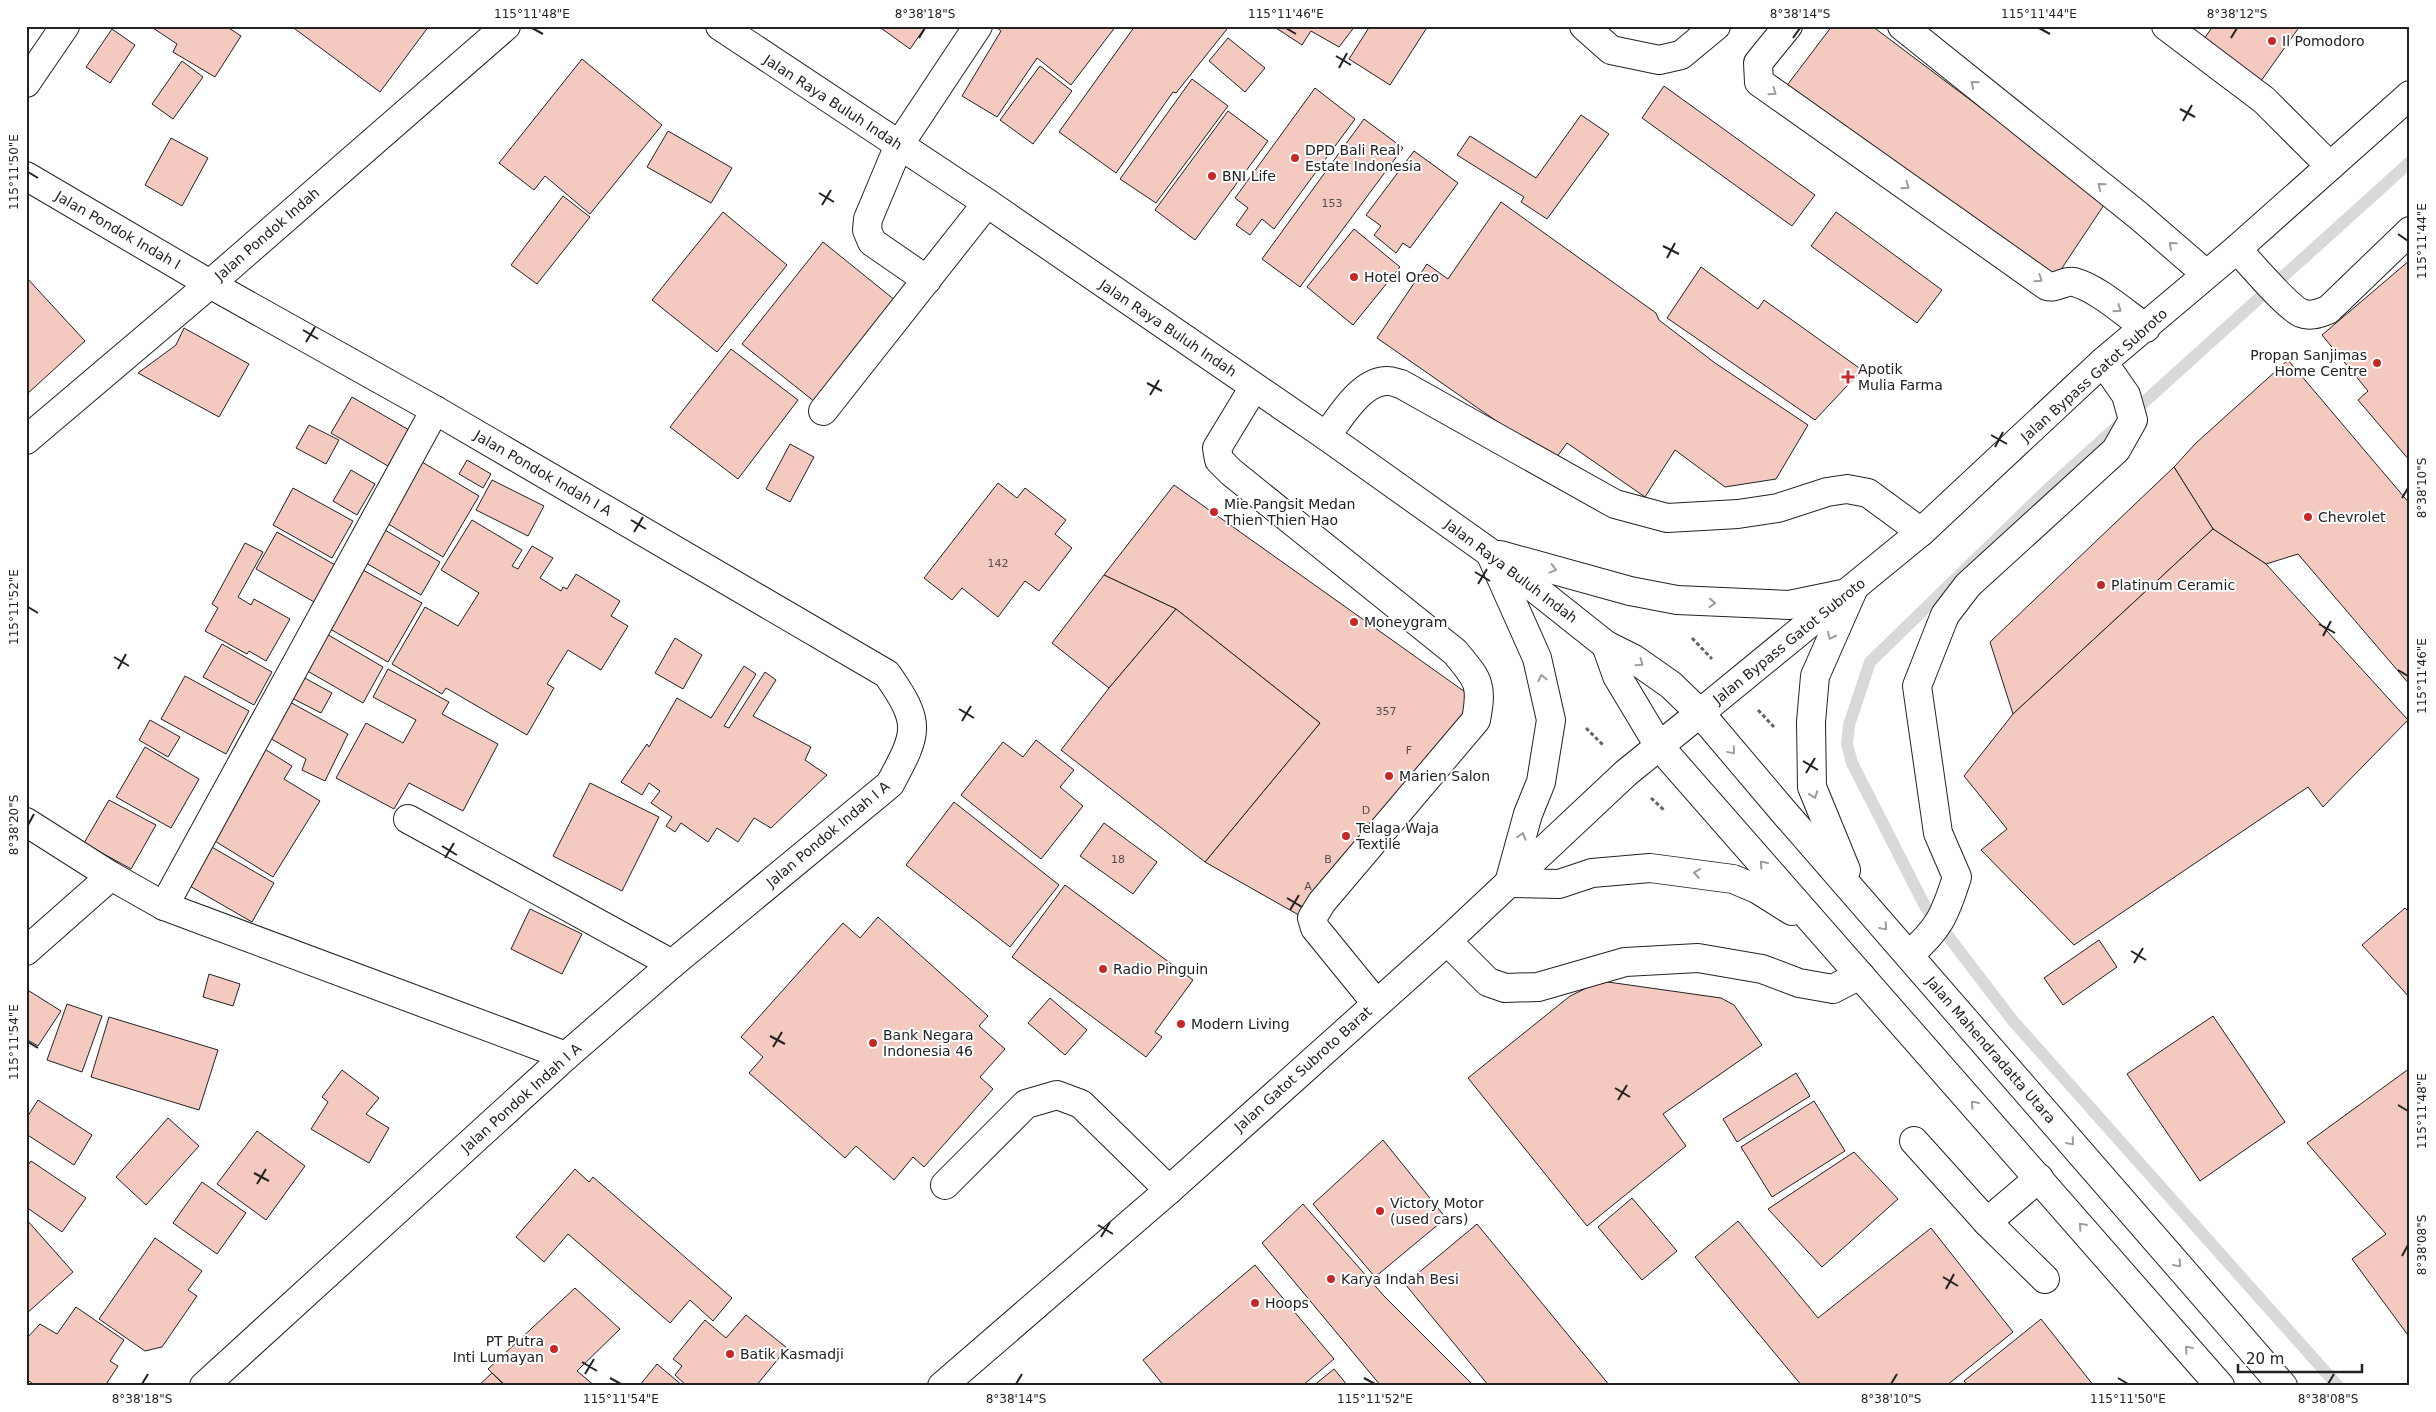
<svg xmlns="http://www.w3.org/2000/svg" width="2436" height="1412" viewBox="0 0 2436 1412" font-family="'DejaVu Sans',sans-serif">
  <rect width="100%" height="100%" fill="#fff"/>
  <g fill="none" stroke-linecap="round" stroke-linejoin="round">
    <!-- stream -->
    <polyline stroke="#d9d9d9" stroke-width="12" points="2338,1386 2013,1021 1925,906 1852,763 1847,744 1849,725 1870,662 2049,488 2410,162"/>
  </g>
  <!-- building -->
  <g fill="#f3c9c0" stroke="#222">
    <polygon points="150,26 226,26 241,36 215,77 173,52 177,44"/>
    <polygon points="291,26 429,26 380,92"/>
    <polygon points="878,26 926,26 910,49"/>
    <polygon points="994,26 1116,26 1071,85 1037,58 997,117 962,96 1001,31"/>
    <polygon points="1135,26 1223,26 1227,29 1176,93 1173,92 1116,173 1059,132"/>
    <polygon points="1273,26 1355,26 1339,47 1311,31 1302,45"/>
    <polygon points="1370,26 1428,26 1390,85 1349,59"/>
    <polygon points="1832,26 1872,26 2106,202 2050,286 1782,92"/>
    <polygon points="2213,26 2252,26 2255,29 2257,26 2300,26 2261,81 2204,39"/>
    <polygon points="112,29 135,45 110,83 86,67"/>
    <polygon points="1228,38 1265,68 1245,92 1209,61"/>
    <polygon points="582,59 662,125 590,214 545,176 534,190 499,163"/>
    <polygon points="182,61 203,77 173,119 152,104"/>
    <polygon points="1040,66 1072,91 1033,144 1000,120"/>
    <polygon points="1192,79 1228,106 1156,203 1120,179"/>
    <polygon points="1664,86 1815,195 1792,226 1642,118"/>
    <polygon points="1315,88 1355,119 1274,229 1262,219 1250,235 1236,225 1248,208 1235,198"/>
    <polygon points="1228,111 1268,141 1195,240 1155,210"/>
    <polygon points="1581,115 1609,134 1547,219 1521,202 1524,197 1457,155 1470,136 1536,178"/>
    <polygon points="1364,119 1403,148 1300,287 1262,259"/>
    <polygon points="668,131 732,168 711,203 647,167"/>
    <polygon points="171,138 208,158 182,206 145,185"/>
    <polygon points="1414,151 1458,183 1410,248 1403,243 1396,253 1374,235 1381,226 1366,215"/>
    <polygon points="563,196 590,217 537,284 511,265"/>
    <polygon points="1501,202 1656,313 1659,320 1715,363 1808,425 1776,479 1725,487 1675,450 1645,497 1567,443 1554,461 1377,338 1427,264 1448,279"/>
    <polygon points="723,212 787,265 717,352 652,300"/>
    <polygon points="1836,212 1942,290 1917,323 1811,246"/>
    <polygon points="1354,229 1400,267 1353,325 1307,287"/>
    <polygon points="823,242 896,301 815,402 742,344"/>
    <polygon points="2410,260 2410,461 2358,400 2368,391 2322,335"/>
    <polygon points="1701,267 1758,309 1764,300 1862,370 1815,420 1667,318"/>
    <polygon points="26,277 85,341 26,395"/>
    <polygon points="184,328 249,364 219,417 138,373 176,345"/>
    <polygon points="731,349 798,400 738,479 670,427"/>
    <polygon points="2288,360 2410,504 2410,685 2298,554 2266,564 2213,529 2174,467 2196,443"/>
    <polygon points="352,397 409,430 388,466 331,433"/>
    <polygon points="309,425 339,440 326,464 296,448"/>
    <polygon points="790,444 814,457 790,502 766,489"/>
    <polygon points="417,459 479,496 443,557 380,519"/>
    <polygon points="467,460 491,474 483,488 459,474"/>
    <polygon points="2174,467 2213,529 2013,714 1990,642"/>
    <polygon points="351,470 375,484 357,515 333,501"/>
    <polygon points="492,480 544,506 528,536 476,510"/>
    <polygon points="998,483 1017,498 1025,488 1066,520 1055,534 1072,548 1039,591 1025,581 998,617 962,588 952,600 924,578"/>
    <polygon points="1174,485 1475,699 1304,918 1205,862 1320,723 1176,609 1104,575"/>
    <polygon points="293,488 353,521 332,558 273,525"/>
    <polygon points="472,520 522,550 512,566 518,569 532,546 553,558 540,578 561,591 563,587 567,589 576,574 620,601 611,616 628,626 601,670 568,650 547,684 554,688 527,735 446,688 442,694 392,664 425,607 458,626 479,593 441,570"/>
    <polygon points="378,526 440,562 421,595 359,559"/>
    <polygon points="2213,529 2266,564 2408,720 2323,807 2308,787 2074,945 1981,850 2007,829 1964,776 2013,714"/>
    <polygon points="277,532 337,566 316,603 256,569"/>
    <polygon points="245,543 263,552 238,597 251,605 254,599 290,619 266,661 249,651 247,654 205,631 218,608 212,604"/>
    <polygon points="363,570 422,603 388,662 330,629"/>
    <polygon points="1104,575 1176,609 1109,688 1052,643"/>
    <polygon points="1176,609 1320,723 1205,862 1061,750 1109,688"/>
    <polygon points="325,633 383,667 363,703 304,669"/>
    <polygon points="675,638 702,655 683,689 655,673"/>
    <polygon points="222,644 272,672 254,705 203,677"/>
    <polygon points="744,666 756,674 724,726 729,728 765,672 776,680 753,716 811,747 805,760 827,775 771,828 754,818 738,842 717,828 708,842 681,823 675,832 666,826 672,817 651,803 660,791 649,783 642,795 621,782 647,744 649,747 677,698 711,718"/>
    <polygon points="388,669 449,702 442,714 498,744 463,811 409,783 394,809 336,778 366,723 403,743 416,720 373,697"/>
    <polygon points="185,676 249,711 226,754 161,719"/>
    <polygon points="301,676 332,693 321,713 290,697"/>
    <polygon points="288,701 348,734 325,781 302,770 306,759 268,737"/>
    <polygon points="150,720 180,737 168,757 139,740"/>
    <polygon points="1036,740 1074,770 1060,787 1083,806 1041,859 961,795 1003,742 1023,757"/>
    <polygon points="145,747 199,779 171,828 116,797"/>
    <polygon points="263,748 292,766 284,779 320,801 273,877 210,838"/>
    <polygon points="590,783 659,817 622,891 553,856"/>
    <polygon points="109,800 156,825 131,869 84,843"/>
    <polygon points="954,802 1059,885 1010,947 906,865"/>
    <polygon points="1104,823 1157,862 1133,894 1080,856"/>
    <polygon points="210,846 274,883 252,922 188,885"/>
    <polygon points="1065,885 1193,980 1155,1032 1162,1037 1146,1057 1012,957"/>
    <polygon points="2405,908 2410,913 2410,998 2362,945"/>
    <polygon points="530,909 582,934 562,974 511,949"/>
    <polygon points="878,917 988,1016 979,1026 1005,1049 980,1077 993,1089 924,1167 913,1157 894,1180 856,1146 845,1158 749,1073 763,1057 741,1037 843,923 860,938"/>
    <polygon points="2099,940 2117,967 2063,1005 2044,978"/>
    <polygon points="209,974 240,984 233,1006 203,997"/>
    <polygon points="1601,981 1721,998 1734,1005 1762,1045 1663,1114 1686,1146 1587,1226 1468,1078 1570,996"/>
    <polygon points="26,989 61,1011 38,1046 26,1039"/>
    <polygon points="1050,998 1087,1030 1065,1055 1028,1023"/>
    <polygon points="67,1004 102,1016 82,1072 47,1060"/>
    <polygon points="2213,1016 2285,1122 2200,1181 2127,1074"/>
    <polygon points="109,1017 218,1050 199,1110 91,1077"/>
    <polygon points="2410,1068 2410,1338 2352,1259 2386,1234 2307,1143"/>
    <polygon points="342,1070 379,1098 366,1114 389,1128 369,1163 311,1129 328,1102 322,1097"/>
    <polygon points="1796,1073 1810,1096 1737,1142 1723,1119"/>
    <polygon points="38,1100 92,1135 74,1165 26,1134 26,1119"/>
    <polygon points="1814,1101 1845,1151 1772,1197 1741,1147"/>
    <polygon points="168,1118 199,1146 146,1205 116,1177"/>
    <polygon points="257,1131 305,1166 266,1220 217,1184"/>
    <polygon points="1383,1140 1446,1218 1375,1277 1313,1204"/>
    <polygon points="1854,1152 1898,1199 1822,1267 1768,1209"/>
    <polygon points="31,1161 86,1198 62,1232 26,1207 26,1168"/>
    <polygon points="575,1169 589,1182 593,1177 732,1298 713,1321 690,1300 670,1323 568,1234 544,1262 516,1237"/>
    <polygon points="202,1182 246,1213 217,1254 173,1223"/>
    <polygon points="1632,1198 1677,1251 1642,1280 1598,1227"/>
    <polygon points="1303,1204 1384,1296 1474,1386 1381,1386 1262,1243"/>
    <polygon points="26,1219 73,1272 26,1314"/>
    <polygon points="1738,1221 1818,1318 1931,1228 2013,1332 1946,1386 1802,1386 1695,1257"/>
    <polygon points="1477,1224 1610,1386 1489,1386 1405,1284"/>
    <polygon points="155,1238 202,1271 188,1290 197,1296 162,1347 145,1351 99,1319"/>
    <polygon points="1255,1265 1334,1359 1302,1386 1164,1386 1143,1360"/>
    <polygon points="575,1288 620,1329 577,1371 595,1386 506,1386 488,1369"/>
    <polygon points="76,1307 124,1340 110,1361 118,1366 105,1386 36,1386 26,1379 26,1339 40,1324 57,1334"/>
    <polygon points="746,1315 787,1348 756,1386 687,1386 675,1375 682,1366 673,1359 705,1320 726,1338"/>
    <polygon points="2041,1319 2094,1386 1968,1386 1964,1381"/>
    <polygon points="657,1364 683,1386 639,1386"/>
    <polygon points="1334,1369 1348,1386 1313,1386"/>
    <polygon points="492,1373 505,1386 478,1386"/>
  </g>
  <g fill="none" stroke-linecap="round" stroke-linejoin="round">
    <!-- minor casing -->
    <g stroke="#222" stroke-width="30">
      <g id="minor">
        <polyline points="1584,26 1611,50 1659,60 1681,55 1716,26"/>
        <path d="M1788,26L1758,63L1759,82L2047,286C2056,289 2064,280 2074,282C2097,288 2126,314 2146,328"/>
        <polyline points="1902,26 2139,216 2206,274"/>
        <polyline points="2166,26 2264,100 2330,166"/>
        <polyline points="26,83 65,26"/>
        <path d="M26,176L210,284L435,410L887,674C922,724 918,732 890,784L672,964L566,1056L204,1386"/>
        <path d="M2237,249C2251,264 2286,306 2301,313C2311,317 2319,313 2328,310L2410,231"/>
        <polyline points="927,280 872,242 867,230 868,219 899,145 978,26"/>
        <path d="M1254,387L1217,448L1219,460L1231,472L1455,652C1478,680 1483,683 1476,720L1322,902L1312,918L1315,928L1376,1003"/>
        <polyline points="823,411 987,203"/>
        <path d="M1326,436C1340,418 1360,382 1386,381C1390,380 1396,383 1401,384L1615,504L1667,518L1738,514L1778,508L1827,492L1847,489L1868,493L1921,532"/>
        <polyline points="26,440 210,284 506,26"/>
        <polyline points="408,819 672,964"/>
        <polyline points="26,822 111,876 164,906 566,1056"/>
        <polyline points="164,906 435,410"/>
        <polyline points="1447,941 1488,982 1505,988 1538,987 1625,962 1698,958 1762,969 1799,983 1833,989 1860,975"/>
        <polyline points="26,951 111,876"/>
        <path d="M1909,955C1939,929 1945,915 1957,877L1938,833L1917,686L1945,615L1968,585L2116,450L2133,420L2126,395L2103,362"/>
        <polyline points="1914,1141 1987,1222 2045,1279"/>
        <polyline points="945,1185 1026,1104 1057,1095 1081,1104 1169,1190"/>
        <polyline points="1987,1222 2039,1178"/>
      </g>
    </g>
    <!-- major casing -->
    <g stroke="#222" stroke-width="30">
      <polyline id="major" points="1700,713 1921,532 2103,362 2237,249 2410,95"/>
    </g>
    <!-- highway casing -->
    <g stroke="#222" stroke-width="30">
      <g id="highway">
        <polyline points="720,26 987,203 1326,436 1489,552 1606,645 1634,659 1671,685 1700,713 1783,811 2283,1386"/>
        <polyline points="1491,555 1537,658 1551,720 1541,782 1528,814 1509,883 1559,884 1592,873 1650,868 1733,879 1757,889 1792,911"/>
        <polyline points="1500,555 1630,591 1677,600 1789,605 1852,592"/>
        <polyline points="1606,645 1617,676 1659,746 2220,1386"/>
        <polyline points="1846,870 1812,787 1811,722 1815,676 1852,592"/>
        <polyline points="942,1386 1169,1190 1447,941 1626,773 1700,713"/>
      </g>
    </g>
    <!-- path -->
    <g stroke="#646464" stroke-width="3" stroke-dasharray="4 2.5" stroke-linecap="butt">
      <polyline points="1692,638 1712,659"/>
      <polyline points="1758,710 1774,727"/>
      <polyline points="1586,728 1603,745"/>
      <polyline points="1651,798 1665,811"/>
    </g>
    <!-- minor -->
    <use href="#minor" stroke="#fff" stroke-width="28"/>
    <!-- major -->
    <use href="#major" stroke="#fff" stroke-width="28"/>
    <!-- highway -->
    <use href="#highway" stroke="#fff" stroke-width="28"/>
  </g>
  <!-- one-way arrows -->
  <defs><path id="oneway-chevron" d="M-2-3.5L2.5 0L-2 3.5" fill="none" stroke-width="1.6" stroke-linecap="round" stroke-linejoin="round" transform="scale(1.25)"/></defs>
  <g stroke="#9c9c9c">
    <use href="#oneway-chevron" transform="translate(1974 84) rotate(-141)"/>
    <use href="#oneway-chevron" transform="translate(1773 92) rotate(35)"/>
    <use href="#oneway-chevron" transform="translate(1906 186) rotate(35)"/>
    <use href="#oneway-chevron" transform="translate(2101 186) rotate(-141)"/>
    <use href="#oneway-chevron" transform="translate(2172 245) rotate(-139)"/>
    <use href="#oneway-chevron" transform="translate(2039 279) rotate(35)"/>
    <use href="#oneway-chevron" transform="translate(2118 309) rotate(35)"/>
    <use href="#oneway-chevron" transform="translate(1553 569) rotate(15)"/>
    <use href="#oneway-chevron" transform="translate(1712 603) rotate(2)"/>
    <use href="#oneway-chevron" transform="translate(1831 636) rotate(115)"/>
    <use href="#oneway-chevron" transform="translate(1640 663) rotate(35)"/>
    <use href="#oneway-chevron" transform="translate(1542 678) rotate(-103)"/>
    <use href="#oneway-chevron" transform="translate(1732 751) rotate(50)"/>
    <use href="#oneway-chevron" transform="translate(1814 795) rotate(70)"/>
    <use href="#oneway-chevron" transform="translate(1522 836) rotate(-74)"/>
    <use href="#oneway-chevron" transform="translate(1763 864) rotate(-131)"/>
    <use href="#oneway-chevron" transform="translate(1697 873) rotate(-172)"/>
    <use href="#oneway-chevron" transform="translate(1884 927) rotate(49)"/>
    <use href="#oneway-chevron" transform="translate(1974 1104) rotate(-131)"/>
    <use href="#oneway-chevron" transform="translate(2071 1142) rotate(49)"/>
    <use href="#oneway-chevron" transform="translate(2082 1226) rotate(-131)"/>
    <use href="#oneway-chevron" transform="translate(2178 1264) rotate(49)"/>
    <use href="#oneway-chevron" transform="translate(2188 1349) rotate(-131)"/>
  </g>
  <!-- ticks -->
  <path fill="none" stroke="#222" stroke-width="2" d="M532,28L543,34M1286,28L1296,34M2039,28L2050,34M919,38L925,28M1793,38L1800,28M2231,38L2237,28M1336,56L1351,65M1339,68L1347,53M2180,109L2195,117M2183,121L2192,105M28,172L38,178M819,193L834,202M822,205L831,190M2398,234L2408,241M1663,246L1679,254M1667,258L1675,243M303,330L318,339M306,342L315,327M1147,383L1162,391M1150,395L1159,380M1991,435L2007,444M1995,447L2003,432M2402,498L2408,488M631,520L646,529M634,532L643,517M1475,572L1490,581M1478,584L1487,569M28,607L38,613M2319,624L2335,633M2323,636L2331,621M114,657L129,666M118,669L126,654M2398,670L2408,676M959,709L974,718M962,721L971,706M1803,761L1818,770M1806,773L1815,758M28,825L34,814M442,846L457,855M445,858L454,843M1287,898L1302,907M1290,910L1299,895M2131,951L2146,960M2134,963L2143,948M770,1036L785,1044M28,1042L38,1048M773,1047L782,1032M1615,1088L1630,1097M1618,1100L1627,1085M2398,1105L2408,1111M254,1173L269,1181M257,1184L266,1169M1098,1225L1113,1234M1101,1237L1110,1222M2402,1256L2408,1245M1943,1277L1958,1286M1946,1289L1954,1274M582,1362L597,1371M585,1374L594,1359M610,1378L621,1384M1364,1378L1375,1384M2118,1378L2128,1384M142,1384L148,1374M1016,1384L1022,1374M1891,1384L1897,1374M2328,1384L2334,1374"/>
  <!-- markers -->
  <g fill="#c62828" stroke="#fff" stroke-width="2">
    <circle cx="2272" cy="41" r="5"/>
    <circle cx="1295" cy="158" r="5"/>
    <circle cx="1212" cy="176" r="5"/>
    <circle cx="1354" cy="277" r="5"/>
    <circle cx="2377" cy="363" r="5"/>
    <path d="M1845.5 369.5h5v5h5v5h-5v5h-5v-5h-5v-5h5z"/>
    <circle cx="1214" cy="512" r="5"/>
    <circle cx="2308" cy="517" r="5"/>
    <circle cx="2101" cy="585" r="5"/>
    <circle cx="1354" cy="622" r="5"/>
    <circle cx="1389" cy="776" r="5"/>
    <circle cx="1346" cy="836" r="5"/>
    <circle cx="1103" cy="969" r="5"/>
    <circle cx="1181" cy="1024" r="5"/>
    <circle cx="873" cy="1043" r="5"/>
    <circle cx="1380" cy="1211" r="5"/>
    <circle cx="1331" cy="1279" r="5"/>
    <circle cx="1255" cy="1303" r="5"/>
    <circle cx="554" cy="1349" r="5"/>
    <circle cx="730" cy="1354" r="5"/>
  </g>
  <g text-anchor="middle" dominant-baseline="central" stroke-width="4" stroke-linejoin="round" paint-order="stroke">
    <!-- number labels -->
    <g font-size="11" fill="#564c4a">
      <text x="1332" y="203">153</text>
      <text x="998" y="563">142</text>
      <text x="1386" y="711">357</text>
      <text x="1409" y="750">F</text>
      <text x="1366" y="810">D</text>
      <text x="1118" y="859">18</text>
      <text x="1328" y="859">B</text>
      <text x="1308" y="886">A</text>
    </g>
    <!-- poi labels -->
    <g font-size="14" fill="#222" stroke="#fff" text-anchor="start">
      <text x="2282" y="41">Il Pomodoro</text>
      <text x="1305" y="150">DPD Bali Real<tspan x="1305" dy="16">Estate Indonesia</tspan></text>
      <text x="1222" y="176">BNI Life</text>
      <text x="1364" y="277">Hotel Oreo</text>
      <text x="2367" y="355" text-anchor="end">Propan Sanjimas<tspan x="2367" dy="16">Home Centre</tspan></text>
      <text x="1858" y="369">Apotik<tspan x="1858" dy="16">Mulia Farma</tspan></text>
      <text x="1224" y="504">Mie Pangsit Medan<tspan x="1224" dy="16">Thien Thien Hao</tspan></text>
      <text x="2318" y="517">Chevrolet</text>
      <text x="2111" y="585">Platinum Ceramic</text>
      <text x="1364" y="622">Moneygram</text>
      <text x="1399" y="776">Marien Salon</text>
      <text x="1356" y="828">Telaga Waja<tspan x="1356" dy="16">Textile</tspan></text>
      <text x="1113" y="969">Radio Pinguin</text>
      <text x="1191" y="1024">Modern Living</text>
      <text x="883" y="1035">Bank Negara<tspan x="883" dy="16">Indonesia 46</tspan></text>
      <text x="1390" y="1203">Victory Motor<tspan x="1390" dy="16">(used cars)</tspan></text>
      <text x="1341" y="1279">Karya Indah Besi</text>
      <text x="1265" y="1303">Hoops</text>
      <text x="544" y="1341" text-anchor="end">PT Putra<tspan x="544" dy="16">Inti Lumayan</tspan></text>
      <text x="740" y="1354">Batik Kasmadji</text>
    </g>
    <!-- street labels -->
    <g font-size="14" fill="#222" stroke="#fff">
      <text transform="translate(833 102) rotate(33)">Jalan Raya Buluh Indah</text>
      <text transform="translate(118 230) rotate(30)">Jalan Pondok Indah I</text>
      <text transform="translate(267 234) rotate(-41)">Jalan Pondok Indah</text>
      <text transform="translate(1168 328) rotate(34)">Jalan Raya Buluh Indah</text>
      <text transform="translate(2094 375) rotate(-42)">Jalan Bypass Gatot Subroto</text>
      <text transform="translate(543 473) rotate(30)">Jalan Pondok Indah I A</text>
      <text transform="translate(1511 571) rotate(37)">Jalan Raya Buluh Indah</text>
      <text transform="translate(1789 641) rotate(-39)">Jalan Bypass Gatot Subroto</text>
      <text transform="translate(828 834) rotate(-40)">Jalan Pondok Indah I A</text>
      <text transform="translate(1991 1050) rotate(49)">Jalan Mahendradatta Utara</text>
      <text transform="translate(1303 1069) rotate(-42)">Jalan Gatot Subroto Barat</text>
      <text transform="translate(521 1098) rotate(-42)">Jalan Pondok Indah I A</text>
    </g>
  </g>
  <!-- border -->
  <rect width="2436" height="1412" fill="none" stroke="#ffffff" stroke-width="55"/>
  <!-- scale -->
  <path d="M2238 1364v8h124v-8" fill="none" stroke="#222222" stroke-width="2.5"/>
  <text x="2246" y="1364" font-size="15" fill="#222222" stroke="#ffffff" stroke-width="4" paint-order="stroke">20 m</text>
  <rect x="28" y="28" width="2380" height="1356" fill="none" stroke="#222" stroke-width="2"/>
  <g font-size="12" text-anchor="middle" fill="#222">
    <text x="532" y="18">115°11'48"E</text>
    <text x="925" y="18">8°38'18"S</text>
    <text x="1286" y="18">115°11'46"E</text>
    <text x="1800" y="18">8°38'14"S</text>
    <text x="2039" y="18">115°11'44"E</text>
    <text x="2237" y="18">8°38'12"S</text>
    <text transform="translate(14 172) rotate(-90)" y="4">115°11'50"E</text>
    <text transform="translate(2422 241) rotate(-90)" y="4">115°11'44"E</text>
    <text transform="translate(2422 488) rotate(-90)" y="4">8°38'10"S</text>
    <text transform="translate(14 607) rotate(-90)" y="4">115°11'52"E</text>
    <text transform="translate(2422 676) rotate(-90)" y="4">115°11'46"E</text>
    <text transform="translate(14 825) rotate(-90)" y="4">8°38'20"S</text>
    <text transform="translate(14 1042) rotate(-90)" y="4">115°11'54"E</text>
    <text transform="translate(2422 1111) rotate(-90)" y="4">115°11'48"E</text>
    <text transform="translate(2422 1245) rotate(-90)" y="4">8°38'08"S</text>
    <text x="142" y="1403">8°38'18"S</text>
    <text x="621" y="1403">115°11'54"E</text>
    <text x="1016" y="1403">8°38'14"S</text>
    <text x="1375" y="1403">115°11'52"E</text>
    <text x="1891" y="1403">8°38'10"S</text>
    <text x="2128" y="1403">115°11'50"E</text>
    <text x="2328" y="1403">8°38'08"S</text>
  </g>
</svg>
